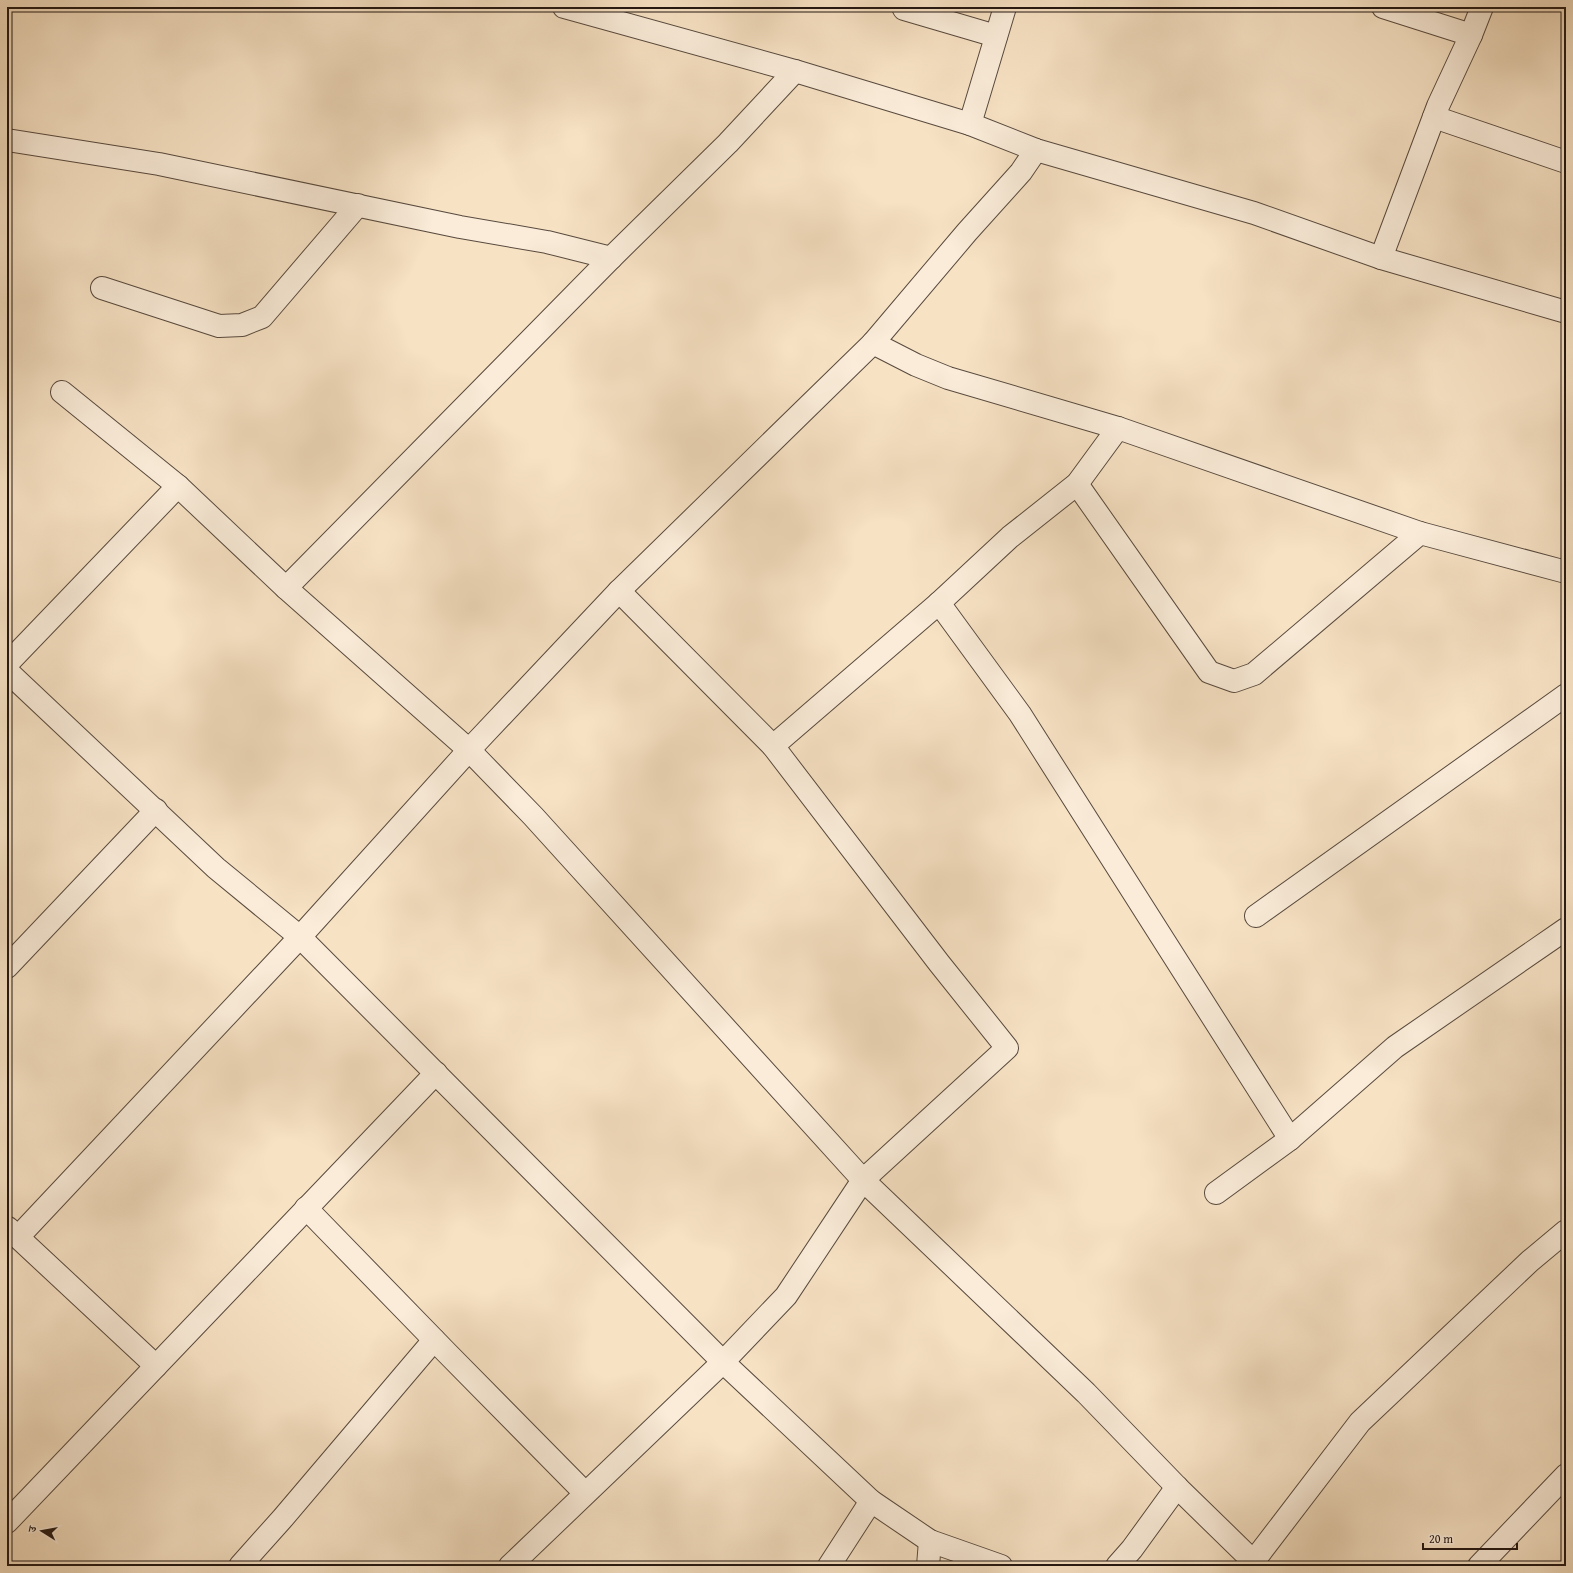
<svg xmlns="http://www.w3.org/2000/svg" width="1573" height="1573" viewBox="0 0 1573 1573" font-family="'Gentium Book Plus','Noto Serif Devanagari',serif">
  <rect width="100%" height="100%" fill="#f7e2c4"/>
  <filter id="stains"><feTurbulence type="fractalNoise" baseFrequency=".005" numOctaves="4"/><feColorMatrix values="0 0 0 0 .2 0 0 0 0 .09 0 0 0 0 .02 0 0 0 .5 -.17"/></filter>
  <radialGradient id="worn" r=".72"><stop offset=".6" stop-color="#630" stop-opacity="0"/><stop offset="1" stop-color="#630" stop-opacity=".3"/></radialGradient>
  <g fill="none" stroke-linecap="round" stroke-linejoin="round">
    <!-- minor casing -->
    <g stroke="#584a3e" stroke-width="24">
      <g id="minor">
        <polyline points="564,7 795,71 970,124 1036,150 1254,213 1381,258 1566,312"/>
        <polyline points="903,7 904,9 996,36"/>
        <polyline points="1383,7 1471,35"/>
        <polyline points="1434,117 1566,162"/>
        <polyline points="970,124 1005,7"/>
        <polyline points="7,140 159,164 460,227 547,242 611,258"/>
        <polyline points="1381,258 1438,106 1471,35 1482,7"/>
        <polyline points="102,288 219,326 242,325 262,317 358,205"/>
        <polyline points="873,343 916,365 948,378 1118,428 1420,533 1566,572"/>
        <polyline points="62,392 178,486 286,588 469,750 533,816 863,1180 1086,1393 1177,1487 1258,1566"/>
        <polyline points="1077,484 1209,672 1234,681 1254,674 1420,533"/>
        <polyline points="286,588 611,258 728,143 795,71"/>
        <polyline points="939,603 1020,714 1290,1139"/>
        <polyline points="7,664 178,486"/>
        <polyline points="7,671 216,868 300,937 723,1362 871,1501 930,1541 1001,1566"/>
        <polyline points="773,746 939,603 1010,537 1077,484 1118,428"/>
        <polyline points="1256,916 1566,695"/>
        <polyline points="7,967 156,810"/>
        <polyline points="1216,1193 1290,1139 1395,1047 1566,929"/>
        <polyline points="306,1208 447,1353 585,1493"/>
        <polyline points="8,1228 156,1366"/>
        <polyline points="18,1237 300,937 469,750 619,591 873,343 967,232 1021,172 1036,150"/>
        <polyline points="7,1522 436,1073"/>
        <polyline points="1253,1562 1360,1422 1530,1261 1566,1231"/>
        <polyline points="240,1566 282,1519 434,1340"/>
        <polyline points="510,1566 723,1362 786,1296 863,1180 1007,1048 939,963 773,746 619,591"/>
        <polyline points="829,1566 871,1501"/>
        <polyline points="928,1566 930,1541"/>
        <polyline points="1117,1566 1132,1549 1177,1487"/>
        <polyline points="1479,1566 1566,1475"/>
      </g>
    </g>
    <!-- minor -->
    <use href="#minor" stroke="#faecd9" stroke-width="22"/>
  </g>
  <!-- margin -->
  <rect width="1573" height="1573" fill="none" stroke="#f7e2c4" stroke-width="24"/>
  <rect x="8" y="8" width="1557" height="1557" fill="none" stroke="#231712" stroke-width="2"/>
  <rect x="12" y="12" width="1549" height="1549" fill="none" stroke="#231712"/>
  <!-- north arrow -->
  <g transform="translate(42 1531) rotate(281)" stroke="#faecd9" stroke-width="3" paint-order="stroke">
  <path d="M0-3L7 15L0 10L-7 15Z" fill="#231712"/>
  <text y="-6" font-size="11" font-weight="bold" text-anchor="middle" fill="#231712">उ</text>
  </g>
  <!-- scale -->
  <path d="M1423 1543v6h94v-6" fill="none" stroke="#231712" stroke-width="2"/>
  <text x="1429" y="1543" font-size="12" fill="#231712" stroke="#faecd9" stroke-width="3" paint-order="stroke">20 m</text>
  <rect width="100%" height="100%" filter="url(#stains)"/>
  <rect width="100%" height="100%" fill="url(#worn)"/>
</svg>
